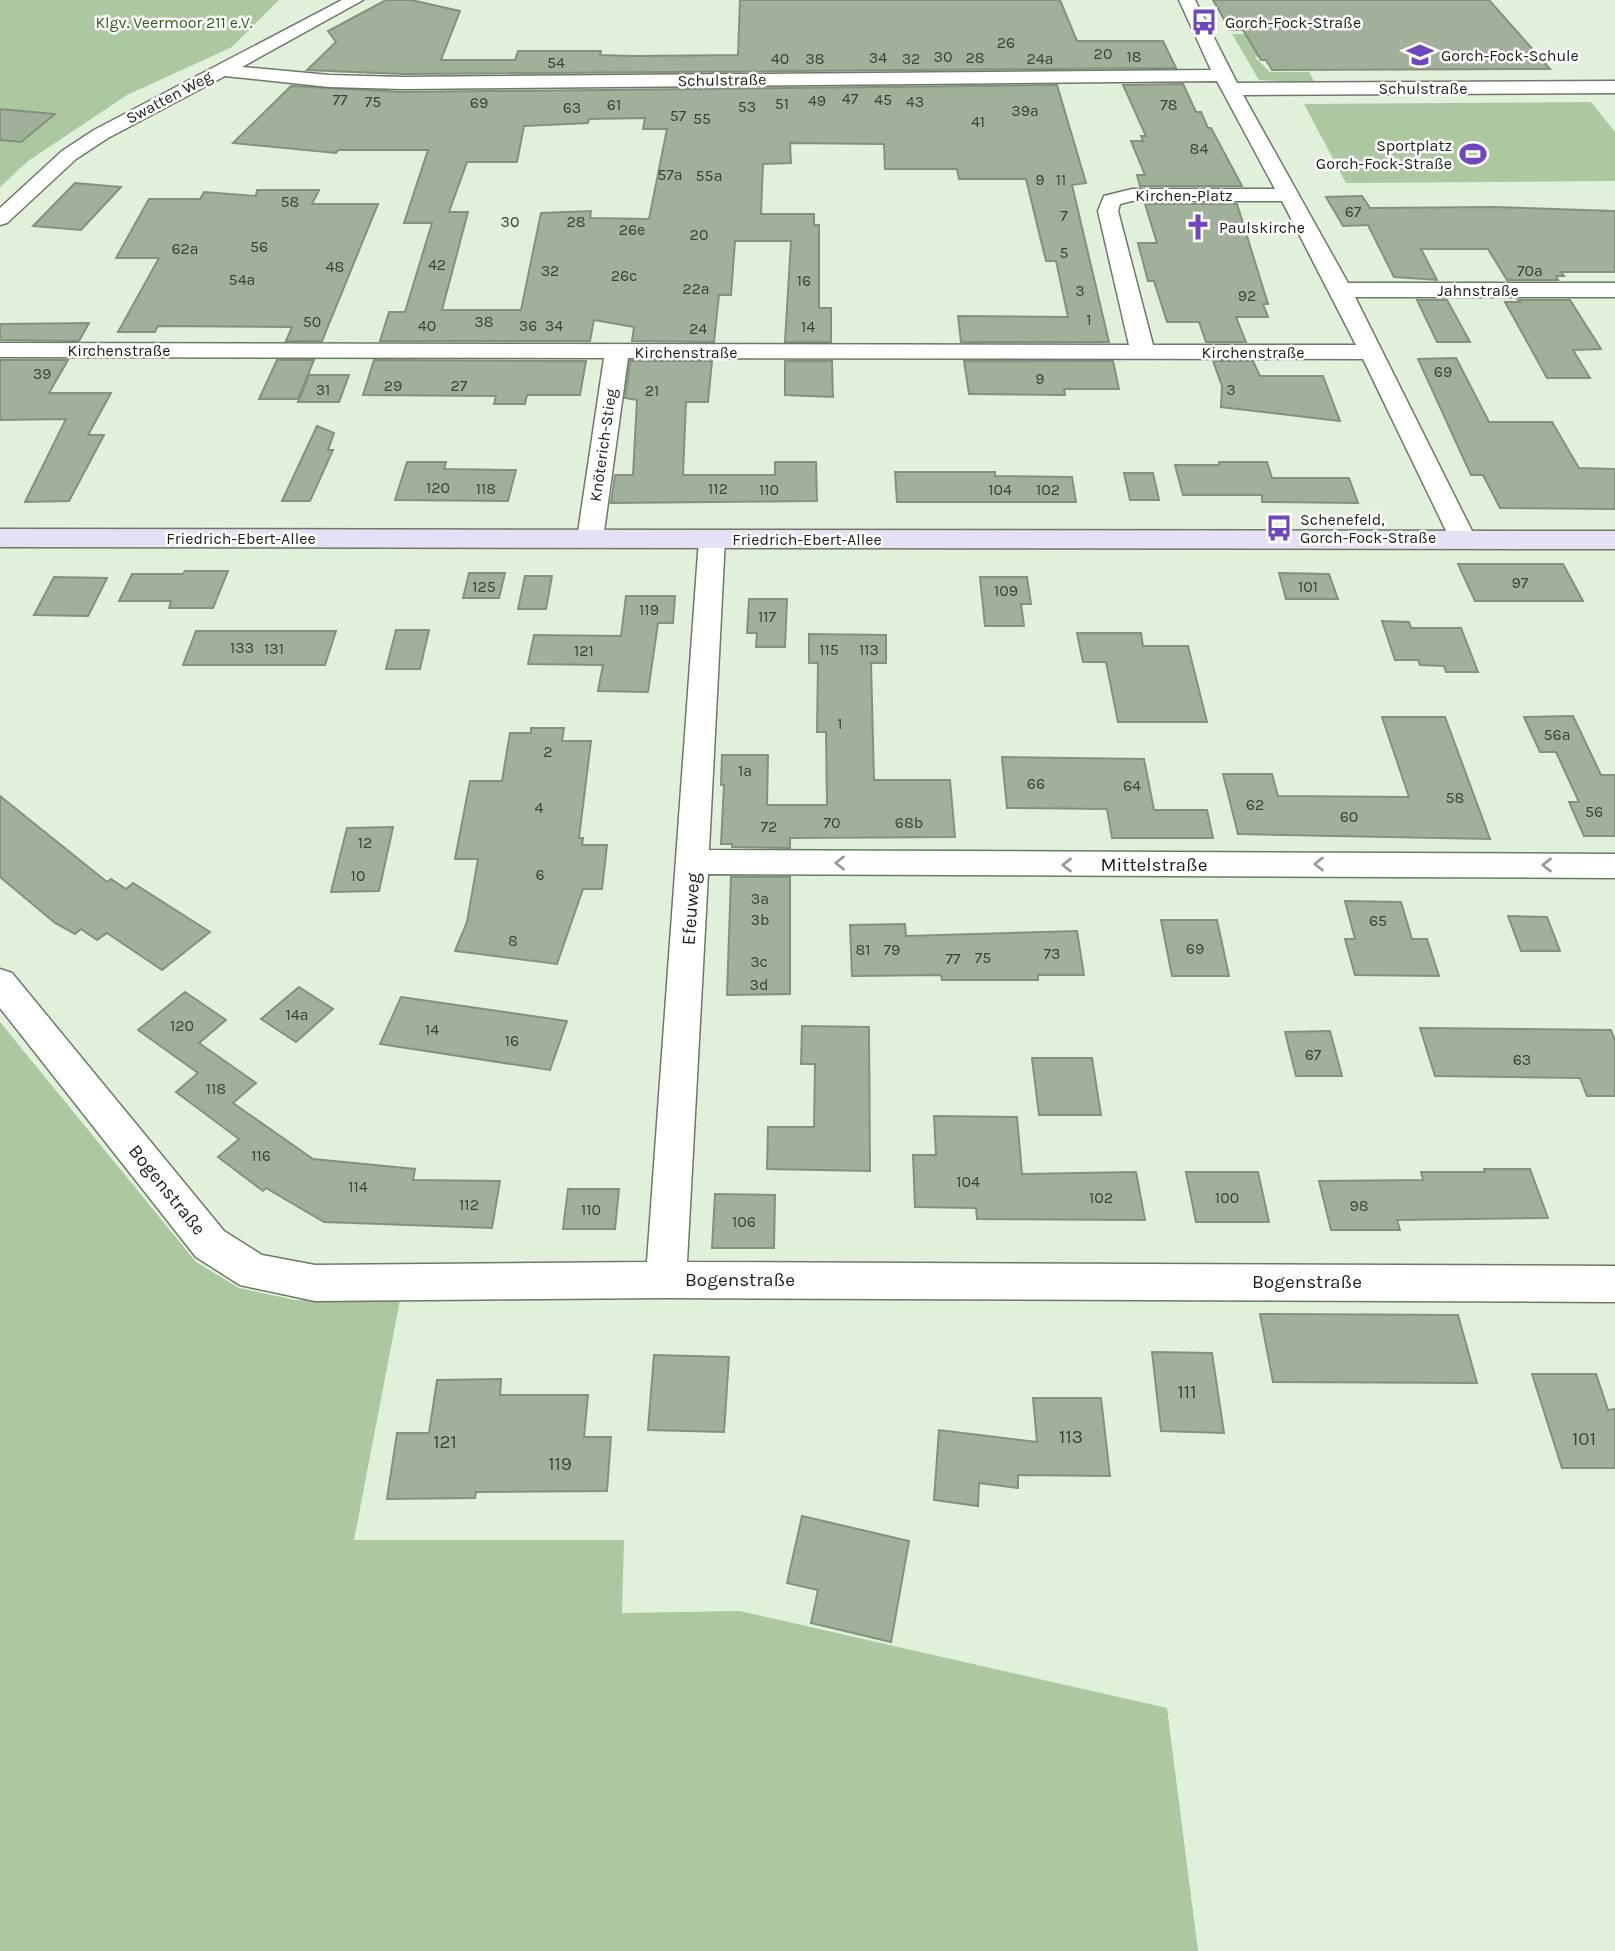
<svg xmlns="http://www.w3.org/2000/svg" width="1615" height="1951" viewBox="0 0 1615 1951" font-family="Karla,sans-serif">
  <rect width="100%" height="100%" fill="#e1f0da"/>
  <!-- green -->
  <g fill="#adc7a1">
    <polygon points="0,0 279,0 232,47 127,95 28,161 0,187"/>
    <polygon points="1232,34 1302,35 1297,56 1255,57 1270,72 1309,72 1315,83 1259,80"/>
    <polygon points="1591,102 1615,132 1615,181 1346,183 1304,104"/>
    <polygon points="0,1022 196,1262 239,1288 295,1300 400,1300 354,1540 624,1540 622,1613 740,1611 1167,1708 1198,1951 0,1951"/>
  </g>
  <!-- building -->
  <g fill="#a1b09b" stroke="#83917d" stroke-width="2" fill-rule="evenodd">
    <polygon points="386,0 411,0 460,11 441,60 515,60 518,51 601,51 600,55 633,56 738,55 740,0 1060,0 1077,41 1163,41 1176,68 403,74 307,70 336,42 328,31"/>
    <polygon points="1213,0 1489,0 1550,69 1272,70 1266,60 1261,60 1243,30 1230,30"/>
    <polygon points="1183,84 1196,112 1201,112 1208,128 1211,128 1242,186 1140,186 1137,175 1145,175 1131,141 1143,141 1141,136 1146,136 1123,85"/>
    <path d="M1057,85L1086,183L1072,185L1109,342H961L958,316L1068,317L1056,261H1046L1026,179H959L957,169H885L884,144L790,143L791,163L763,164L761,214H814V225H819V308H831V342H785L791,241H735L731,295H719L714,342L632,341L634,327L594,320L590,341H380L389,312H405L432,223H404L428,150H338L336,153L233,143L291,86L403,92ZM645,118L643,129H667L649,219L590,218L591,211L541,213L521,310H442L468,212H449L467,162H517L524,126L588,123L589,119Z"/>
    <polygon points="0,109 55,114 21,142 0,140"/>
    <polygon points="75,183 121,187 81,230 33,226"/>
    <polygon points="257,190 319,190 312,204 378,204 322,341 286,341 292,327 158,326 155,332 118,332 159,258 116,258 149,199 200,199 204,192 256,196"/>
    <polygon points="1362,196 1370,208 1493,207 1615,211 1615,272 1561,272 1564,276 1556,276 1558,280 1507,280 1488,249 1421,249 1437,280 1394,277 1368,225 1343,226 1326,197"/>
    <polygon points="1145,204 1237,204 1268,304 1263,304 1268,317 1236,317 1246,342 1206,342 1199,322 1167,322 1154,281 1148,281 1138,243 1157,243"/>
    <polygon points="1417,300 1447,300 1470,342 1437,342"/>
    <polygon points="1518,300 1570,300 1601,349 1573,350 1590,378 1547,378 1505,302 1520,302"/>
    <polygon points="89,323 79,341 0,340 0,324"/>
    <polygon points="1456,358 1489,422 1552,422 1579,468 1615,469 1615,509 1500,508 1483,475 1471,475 1418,359"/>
    <polygon points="0,360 68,360 49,393 111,393 88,435 104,435 69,501 25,502 66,419 0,420"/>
    <polygon points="277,360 314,360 298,399 259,399"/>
    <polygon points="374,360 586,361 580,395 527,395 525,404 494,404 496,396 363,395"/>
    <polygon points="630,361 712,361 708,402 686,402 683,475 775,475 775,462 816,462 817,501 611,503 615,475 633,475 637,400 625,398"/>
    <polygon points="785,361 832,361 833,397 785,395"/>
    <polygon points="964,361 1113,361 1119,389 1064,389 1065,395 969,394"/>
    <polygon points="1213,361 1253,361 1260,376 1323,376 1340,421 1221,407 1222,386"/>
    <polygon points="309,375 349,375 339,402 298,402"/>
    <polygon points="317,426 334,433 328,450 333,450 310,501 282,501"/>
    <polygon points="407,462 446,462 444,469 516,470 508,501 395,500"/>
    <polygon points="1219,462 1267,462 1272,478 1349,478 1358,503 1262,502 1262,495 1183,495 1175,465 1219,465"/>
    <polygon points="895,472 995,472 995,476 1072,477 1076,502 897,502"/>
    <polygon points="1124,473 1153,473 1159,500 1130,500"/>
    <polygon points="1458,564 1563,564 1583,601 1475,601"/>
    <polygon points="185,571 228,571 213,608 169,608 171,601 119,601 132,574 183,574"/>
    <polygon points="469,573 505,573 499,598 463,598"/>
    <polygon points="1279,573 1329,574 1338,599 1286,599"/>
    <polygon points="525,576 552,576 546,609 518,609"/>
    <polygon points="54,577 107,578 88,616 34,615"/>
    <polygon points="980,577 1027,577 1031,604 1021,604 1024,626 985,626"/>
    <polygon points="626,596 675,596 673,623 658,623 648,692 598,691 603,665 528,664 534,635 621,636"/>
    <polygon points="749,599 787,599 785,647 756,647 757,633 747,633"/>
    <polygon points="1382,621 1409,622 1411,628 1461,628 1478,672 1446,672 1444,666 1420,665 1418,660 1395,660"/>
    <polygon points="396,630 429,630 420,669 386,669"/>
    <polygon points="196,631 336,631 325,665 183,665"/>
    <polygon points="1077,633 1141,633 1143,646 1188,646 1207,722 1118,722 1106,662 1083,662"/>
    <polygon points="809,634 886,635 886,663 871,663 874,780 950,780 955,837 790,838 790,848 732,847 732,844 721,844 724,785 721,785 722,755 768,755 767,805 827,805 826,732 817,732 818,663 809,663"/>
    <polygon points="1573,716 1601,775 1615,775 1615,836 1584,836 1569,802 1579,802 1556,752 1540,752 1524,717"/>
    <polygon points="1382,717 1445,717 1490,839 1238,834 1223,774 1272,774 1278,796 1409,797"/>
    <polygon points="531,728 564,728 562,741 591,741 579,838 583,838 582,845 607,845 602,889 583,889 557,964 455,951 467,922 478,859 455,859 470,781 502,781 510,733 531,733"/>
    <polygon points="1002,757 1144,759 1154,810 1207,810 1213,838 1112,838 1107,809 1007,808"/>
    <polygon points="0,796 107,882 111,879 126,889 133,883 210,932 162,970 107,933 97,940 81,929 75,934 55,923 0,877"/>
    <polygon points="393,827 379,891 331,892 347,828"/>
    <polygon points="731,877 790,877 790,994 727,995"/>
    <polygon points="1345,901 1401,902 1412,939 1427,939 1439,976 1355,975 1345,939 1355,939"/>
    <polygon points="1508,916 1547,917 1560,951 1521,951"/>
    <polygon points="1161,920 1217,920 1229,976 1172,976"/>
    <polygon points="905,924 906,936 1077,931 1084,975 1038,975 1038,980 942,980 941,975 852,976 850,925"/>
    <polygon points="299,987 333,1009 296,1042 261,1019"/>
    <polygon points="185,992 226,1020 199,1043 256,1083 233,1103 313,1159 415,1169 413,1180 500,1181 492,1228 324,1222 266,1188 263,1191 218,1157 239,1139 176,1092 198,1073 138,1030"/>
    <polygon points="401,997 567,1021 550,1070 380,1044"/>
    <polygon points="802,1026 869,1027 870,1171 767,1169 768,1127 814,1127 815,1064 801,1064"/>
    <polygon points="1420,1028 1611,1030 1615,1041 1615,1096 1587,1096 1580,1078 1435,1076"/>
    <polygon points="1330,1031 1342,1076 1296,1076 1285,1032"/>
    <polygon points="1032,1058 1092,1058 1101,1115 1039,1115"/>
    <polygon points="934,1116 1017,1117 1022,1174 1136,1172 1145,1220 977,1219 976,1208 915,1207 913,1155 936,1155"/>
    <polygon points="1484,1169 1530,1169 1548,1218 1397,1220 1400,1230 1331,1230 1319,1181 1423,1180 1421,1172 1485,1172"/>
    <polygon points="1186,1172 1258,1172 1269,1222 1196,1222"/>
    <polygon points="568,1189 619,1189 615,1229 563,1229"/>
    <polygon points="715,1194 775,1195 774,1248 712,1248"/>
    <polygon points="1260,1314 1458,1315 1477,1383 1273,1382"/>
    <polygon points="1152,1352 1212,1353 1224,1433 1161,1431"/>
    <polygon points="654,1355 729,1357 724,1432 648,1430"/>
    <polygon points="1532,1374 1596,1374 1608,1410 1615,1409 1615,1468 1562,1468"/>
    <polygon points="501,1379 500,1395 588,1395 584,1437 611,1437 607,1491 476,1492 475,1498 387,1499 397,1433 429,1433 437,1380"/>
    <polygon points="1033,1398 1101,1398 1110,1476 1018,1475 1018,1488 979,1483 978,1506 934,1500 939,1430 1037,1442"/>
    <polygon points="802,1516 909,1541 891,1642 811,1623 818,1590 787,1583"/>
  </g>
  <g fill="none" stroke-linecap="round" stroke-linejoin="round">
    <!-- street casing -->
    <g stroke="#6c7966" stroke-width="3">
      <g id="street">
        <path d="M342,0H363L242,67L329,75L403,77L1211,70L1179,0H1195L1237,83L1615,81V93L1243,95L1348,283H1615V297H1355L1476,539L1473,545H1453L1450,539L1363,359L628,358L603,539L600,545H580L577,539L604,358L0,357V343L1129,345L1098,211L1104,196L1132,189H1275L1217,81L403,89L329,87L225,76L108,138L76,159L7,223L0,225V208L62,151L94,130ZM1132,201H1282L1356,345H1153L1118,211L1120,204Z"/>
        <polygon points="712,531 722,533 725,539 709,850 1615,854 1615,878 708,874 687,1262 1615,1266 1615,1302 666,1298 315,1301 240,1285 196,1257 0,1008 0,969 12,973 224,1231 262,1255 315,1265 647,1262 699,539 702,533"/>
      </g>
    </g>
    <!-- secondary casing -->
    <g stroke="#6c7966" stroke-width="3">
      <polygon id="secondary" points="0,529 1615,531 1615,549 0,547"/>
    </g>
    <!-- street -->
    <use href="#street" fill="#fff" fill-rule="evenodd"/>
    <!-- secondary -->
    <use href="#secondary" fill="#e5e0f5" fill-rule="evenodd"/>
  </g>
  <!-- one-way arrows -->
  <defs><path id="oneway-chevron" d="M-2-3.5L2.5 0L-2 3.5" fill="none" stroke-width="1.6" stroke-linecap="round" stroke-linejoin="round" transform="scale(1.75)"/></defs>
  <g stroke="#989a97">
    <use href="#oneway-chevron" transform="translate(840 863) rotate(-180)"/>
    <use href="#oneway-chevron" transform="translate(1319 864) rotate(-180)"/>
    <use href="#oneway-chevron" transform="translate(1067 865) rotate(-180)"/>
    <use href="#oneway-chevron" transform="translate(1547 865) rotate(-180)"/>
  </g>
  <!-- icons -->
  <defs>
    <g id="bus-bare" transform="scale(2.1)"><path d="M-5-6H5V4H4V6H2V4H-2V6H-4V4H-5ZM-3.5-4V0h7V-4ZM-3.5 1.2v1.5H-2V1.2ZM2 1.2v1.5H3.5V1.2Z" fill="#6e46bf" stroke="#fff" stroke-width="2.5" paint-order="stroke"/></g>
    <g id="school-bare" transform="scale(2.1)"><path d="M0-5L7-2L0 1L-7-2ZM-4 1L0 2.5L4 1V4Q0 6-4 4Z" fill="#6e46bf" stroke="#fff" stroke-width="2.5" paint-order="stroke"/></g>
    <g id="stadium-bare" transform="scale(2.1)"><path d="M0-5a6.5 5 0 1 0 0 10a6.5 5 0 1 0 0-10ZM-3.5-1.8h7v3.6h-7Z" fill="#6e46bf" stroke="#fff" stroke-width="2.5" paint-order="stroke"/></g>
    <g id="church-bare" transform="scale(2.1)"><path d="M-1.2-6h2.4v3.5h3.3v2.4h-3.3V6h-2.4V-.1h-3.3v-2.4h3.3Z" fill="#6e46bf" stroke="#fff" stroke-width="2.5" paint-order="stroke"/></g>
  </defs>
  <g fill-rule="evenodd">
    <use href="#bus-bare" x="1204" y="22"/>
    <use href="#school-bare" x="1420" y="55"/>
    <use href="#stadium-bare" x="1473" y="154"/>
    <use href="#church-bare" x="1198" y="227"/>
    <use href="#bus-bare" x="1279" y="528"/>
  </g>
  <g text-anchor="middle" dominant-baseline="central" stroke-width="5" stroke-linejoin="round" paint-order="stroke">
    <!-- far-park labels -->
    <g font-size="16" fill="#35601c" stroke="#fff">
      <text x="174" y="22">Klgv. Veermoor 211 e.V.</text>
    </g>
    <!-- far-poi labels -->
    <g font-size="16" fill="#191f17" stroke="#fff" text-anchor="start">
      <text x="1225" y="22">Gorch-Fock-Straße</text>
      <text x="1441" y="55">Gorch-Fock-Schule</text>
      <text x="1452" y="145" text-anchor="end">Sportplatz<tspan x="1452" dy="18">Gorch-Fock-Straße</tspan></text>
      <text x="1219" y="227">Paulskirche</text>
      <text x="1300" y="519">Schenefeld,<tspan x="1300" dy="18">Gorch-Fock-Straße</tspan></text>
    </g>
    <!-- number labels -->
    <g font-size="16" fill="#3b4338">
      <text x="1006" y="42">26</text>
      <text x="1103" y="53">20</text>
      <text x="943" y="56">30</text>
      <text x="1134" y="56">18</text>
      <text x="878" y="57">34</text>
      <text x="975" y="57">28</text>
      <text x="780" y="58">40</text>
      <text x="815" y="58">38</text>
      <text x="911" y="58">32</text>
      <text x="1040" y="58">24a</text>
      <text x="556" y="62">54</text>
      <text x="850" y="98">47</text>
      <text x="340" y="99">77</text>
      <text x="883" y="99">45</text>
      <text x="817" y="100">49</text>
      <text x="373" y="101">75</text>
      <text x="915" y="101">43</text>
      <text x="479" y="102">69</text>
      <text x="782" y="103">51</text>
      <text x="614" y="104">61</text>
      <text x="1169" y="104">78</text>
      <text x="747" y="106">53</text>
      <text x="572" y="107">63</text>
      <text x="1025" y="110">39a</text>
      <text x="678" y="115">57</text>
      <text x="702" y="118">55</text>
      <text x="978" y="121">41</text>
      <text x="1199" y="148">84</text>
      <text x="670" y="174">57a</text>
      <text x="709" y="175">55a</text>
      <text x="1040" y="179">9</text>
      <text x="1061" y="179">11</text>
      <text x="290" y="201">58</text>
      <text x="1353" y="211">67</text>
      <text x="1064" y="215">7</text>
      <text x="510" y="221">30</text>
      <text x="576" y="221">28</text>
      <text x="632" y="229">26e</text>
      <text x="699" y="234">20</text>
      <text x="259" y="246">56</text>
      <text x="185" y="248">62a</text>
      <text x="1064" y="252">5</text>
      <text x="437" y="264">42</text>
      <text x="335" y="266">48</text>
      <text x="550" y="270">32</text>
      <text x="1530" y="270">70a</text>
      <text x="624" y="275">26c</text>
      <text x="242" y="279">54a</text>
      <text x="804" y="280">16</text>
      <text x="696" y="288">22a</text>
      <text x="1080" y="290">3</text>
      <text x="1247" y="295">92</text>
      <text x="1089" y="319">1</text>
      <text x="312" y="321">50</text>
      <text x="484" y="321">38</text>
      <text x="427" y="325">40</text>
      <text x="528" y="325">36</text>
      <text x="554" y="325">34</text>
      <text x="808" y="326">14</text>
      <text x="698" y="328">24</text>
      <text x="1443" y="371">69</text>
      <text x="42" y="373">39</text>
      <text x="1040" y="378">9</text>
      <text x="393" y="385">29</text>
      <text x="459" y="385">27</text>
      <text x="323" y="389">31</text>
      <text x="1231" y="389">3</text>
      <text x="652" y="390">21</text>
      <text x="438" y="487">120</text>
      <text x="486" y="488">118</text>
      <text x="718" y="488">112</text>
      <text x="769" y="489">110</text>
      <text x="1000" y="489">104</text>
      <text x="1048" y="489">102</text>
      <text x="1520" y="582">97</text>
      <text x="484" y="586">125</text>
      <text x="1308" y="586">101</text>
      <text x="1006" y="590">109</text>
      <text x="649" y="609">119</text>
      <text x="767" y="616">117</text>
      <text x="242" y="647">133</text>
      <text x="274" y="648">131</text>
      <text x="829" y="649">115</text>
      <text x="869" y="649">113</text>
      <text x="584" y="650">121</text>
      <text x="840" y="723">1</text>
      <text x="1557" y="734">56a</text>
      <text x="548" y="751">2</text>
      <text x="745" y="770">1a</text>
      <text x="1036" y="783">66</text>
      <text x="1132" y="785">64</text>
      <text x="1455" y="797">58</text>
      <text x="1255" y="804">62</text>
      <text x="539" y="807">4</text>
      <text x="1594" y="811">56</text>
      <text x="1349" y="816">60</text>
      <text x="832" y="822">70</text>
      <text x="909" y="822">68b</text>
      <text x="769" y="826">72</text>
      <text x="365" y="842">12</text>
      <text x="540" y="874">6</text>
      <text x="358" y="875">10</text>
      <text x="760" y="898">3a</text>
      <text x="760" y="919">3b</text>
      <text x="1378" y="920">65</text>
      <text x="513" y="940">8</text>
      <text x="1195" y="948">69</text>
      <text x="863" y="949">81</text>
      <text x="892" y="949">79</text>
      <text x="1052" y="953">73</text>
      <text x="983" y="957">75</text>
      <text x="953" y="958">77</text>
      <text x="759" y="961">3c</text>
      <text x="759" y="984">3d</text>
      <text x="297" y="1014">14a</text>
      <text x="182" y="1025">120</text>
      <text x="432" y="1029">14</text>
      <text x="512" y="1040">16</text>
      <text x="1313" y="1054">67</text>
      <text x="1522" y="1059">63</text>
      <text x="216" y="1088">118</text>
      <text x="261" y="1155">116</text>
      <text x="968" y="1181">104</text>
      <text x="358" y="1186">114</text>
      <text x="1101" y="1197">102</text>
      <text x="1227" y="1197">100</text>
      <text x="469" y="1204">112</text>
      <text x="1359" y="1205">98</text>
      <text x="591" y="1209">110</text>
      <text x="744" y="1221">106</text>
    </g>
    <!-- far-street labels -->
    <g font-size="16" fill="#191f17" stroke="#fff">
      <text transform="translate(722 80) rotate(-1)">Schulstraße</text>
      <text x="1423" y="88">Schulstraße</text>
      <text transform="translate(169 97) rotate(-28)">Swatten Weg</text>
      <text x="1184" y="195">Kirchen-Platz</text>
      <text x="1478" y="290">Jahnstraße</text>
      <text x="119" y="350">Kirchenstraße</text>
      <text x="686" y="352">Kirchenstraße</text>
      <text x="1253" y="352">Kirchenstraße</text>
      <text transform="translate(603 445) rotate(-82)">Knöterich-Stieg</text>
      <text x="241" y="538">Friedrich-Ebert-Allee</text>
      <text x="807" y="539">Friedrich-Ebert-Allee</text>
    </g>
    <!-- street labels -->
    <g font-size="19" fill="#191f17" stroke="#fff">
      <text x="1154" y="865">Mittelstraße</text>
      <text transform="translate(691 909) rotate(-86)">Efeuweg</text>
      <text transform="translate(167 1190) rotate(51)">Bogenstraße</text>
      <text x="740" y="1280">Bogenstraße</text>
      <text x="1307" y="1282">Bogenstraße</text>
    </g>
    <!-- near-number labels -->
    <g font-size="19" fill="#3b4338">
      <text x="1187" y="1392">111</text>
      <text x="1071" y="1437">113</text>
      <text x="1584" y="1439">101</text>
      <text x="445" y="1442">121</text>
      <text x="560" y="1464">119</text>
    </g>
  </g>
</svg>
